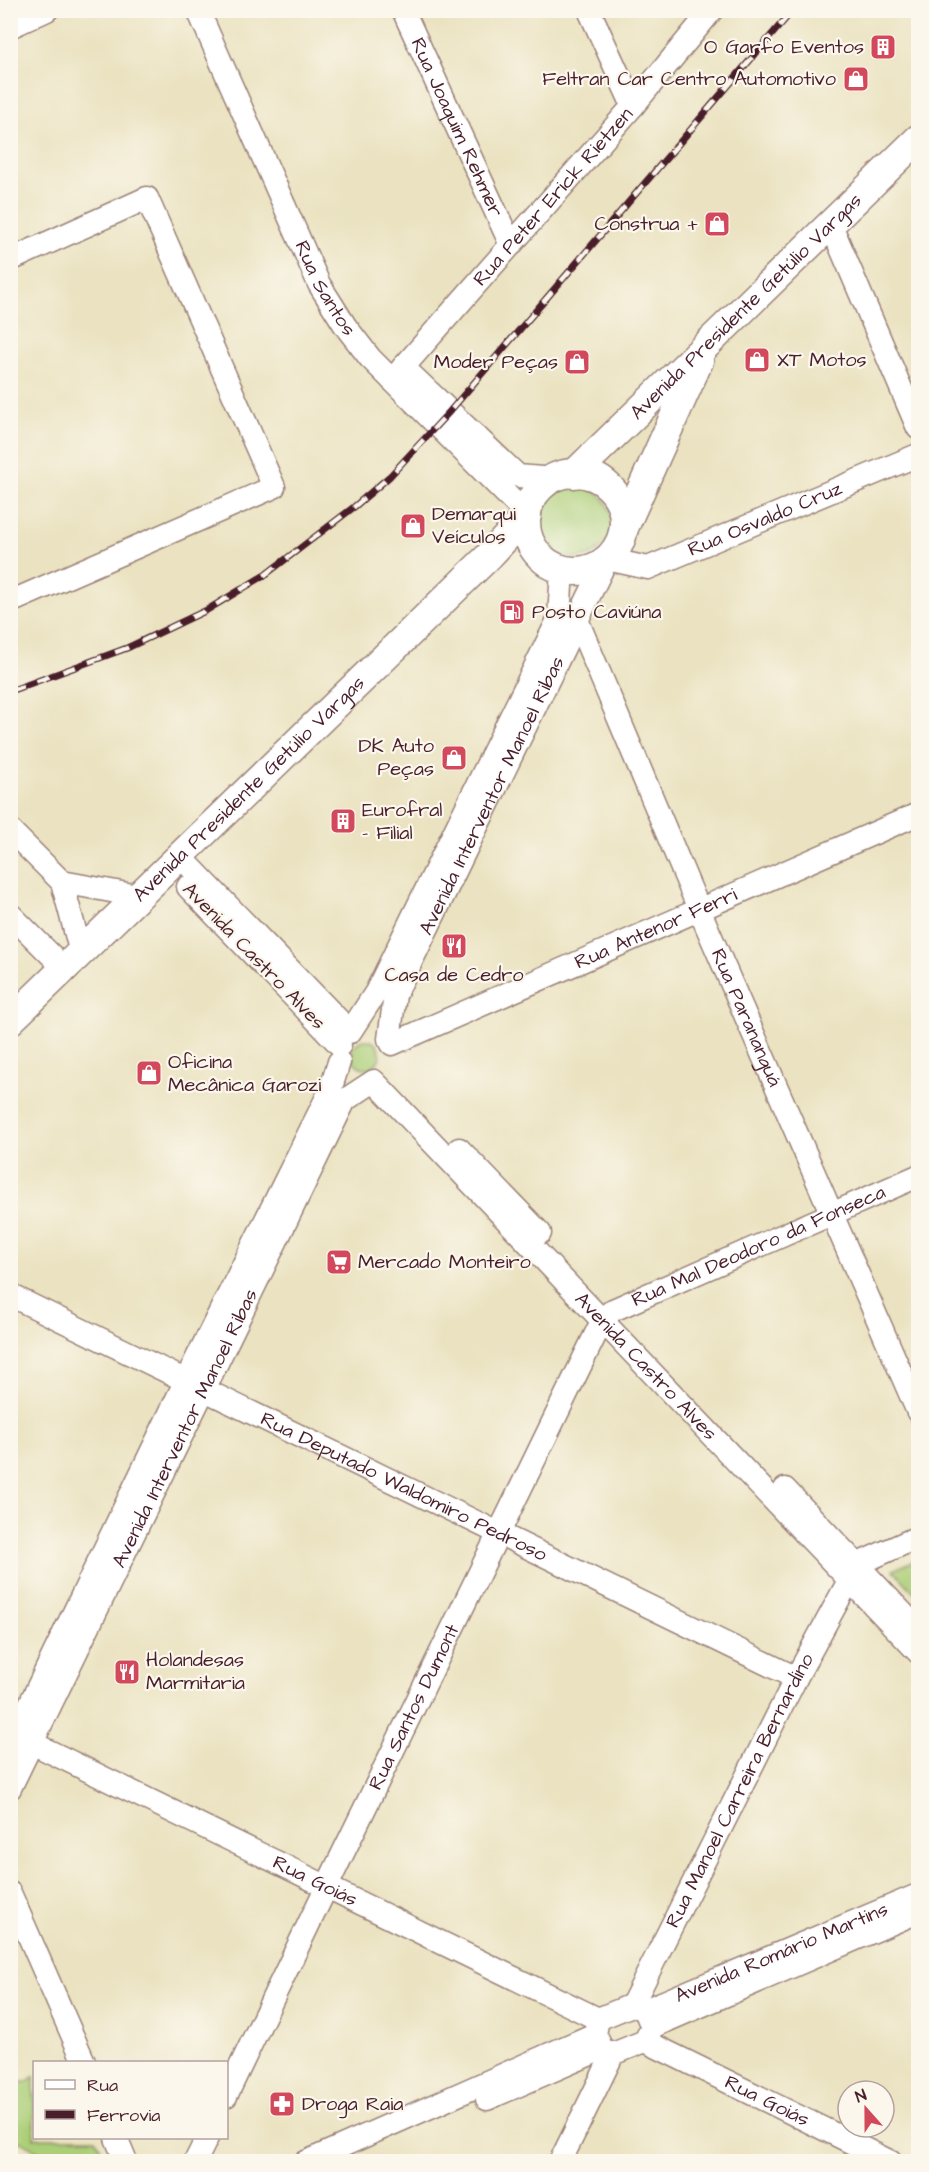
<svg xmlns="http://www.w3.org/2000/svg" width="929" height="2172" viewBox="0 0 929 2172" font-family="'Architects Daughter',sans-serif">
  <rect width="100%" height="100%" fill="#fbf7ec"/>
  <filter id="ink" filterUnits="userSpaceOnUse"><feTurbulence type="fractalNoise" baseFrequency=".0167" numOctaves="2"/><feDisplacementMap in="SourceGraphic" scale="12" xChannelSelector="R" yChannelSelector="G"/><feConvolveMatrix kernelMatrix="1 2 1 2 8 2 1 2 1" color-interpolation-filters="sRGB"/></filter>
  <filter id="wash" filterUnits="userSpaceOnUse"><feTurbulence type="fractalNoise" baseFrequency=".008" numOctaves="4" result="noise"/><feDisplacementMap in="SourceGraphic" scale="24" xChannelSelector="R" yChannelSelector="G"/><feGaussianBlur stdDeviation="1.35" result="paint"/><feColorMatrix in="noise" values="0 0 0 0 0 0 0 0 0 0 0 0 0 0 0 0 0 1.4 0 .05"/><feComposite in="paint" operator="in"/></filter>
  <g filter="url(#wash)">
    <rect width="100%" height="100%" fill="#eae2c0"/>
    <!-- green -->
    <g fill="#abce77" stroke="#7a7651" stroke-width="1.5">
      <circle cx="576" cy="522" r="36"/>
      <circle cx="366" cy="1054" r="14"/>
      <polygon points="918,1559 918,1596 893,1570"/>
      <polygon points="34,2076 34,2138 96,2138 106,2161 57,2161 11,2137 11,2083 27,2082"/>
    </g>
  </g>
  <g filter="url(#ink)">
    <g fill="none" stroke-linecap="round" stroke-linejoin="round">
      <!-- minor casing -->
      <g stroke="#9a8076" stroke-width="25">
        <g id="minor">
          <path id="s1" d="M198,10L319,284L346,327L370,358L527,515"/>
          <path id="s2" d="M403,10L511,245"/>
          <polyline points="589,10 633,106"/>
          <polyline points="10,27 47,10"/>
          <polyline points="831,225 918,428"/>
          <polyline points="10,260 147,198 274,487 10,602"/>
          <polyline points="403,367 518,476 554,479"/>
          <path id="s3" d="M392,380L633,106L712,10"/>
          <path id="s4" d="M578,622L699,909L918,1412"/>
          <polyline points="10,830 62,882 81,953"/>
          <polyline points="180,856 350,1032 376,992 559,618 562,570"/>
          <polyline points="62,882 138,896"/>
          <polyline points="188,887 340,1045"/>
          <polyline points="10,914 65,969"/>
          <path id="s5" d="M389,1039L395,995L607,559L648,568L918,455"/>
          <path id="s6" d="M392,1044L918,814"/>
          <polyline points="459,1149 540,1233"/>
          <path id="s7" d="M10,1295L796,1678"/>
          <polyline points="785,1489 918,1629"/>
          <path id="s8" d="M32,1743L598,2019"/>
          <polyline points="10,1745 186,1380 330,1091 339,1062"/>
          <path id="s9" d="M10,1788L345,1100L374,1081L918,1652"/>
          <polyline points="10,1893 84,2062"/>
          <path id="s10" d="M632,2005L796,1678L858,1564L918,1537"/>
          <polygon points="632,2005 645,2010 652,2027 645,2041 613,2054 602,2049 595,2034 598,2019"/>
          <path id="s11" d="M645,2010L918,1895"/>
          <polyline points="652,2027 918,1912"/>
          <path id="s12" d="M645,2041L891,2162"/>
          <path id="s13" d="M226,2096L326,1888L603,1319L613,1310L918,1176"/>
          <polyline points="487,2099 602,2049"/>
          <polyline points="116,2138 126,2162"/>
          <polyline points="195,2162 207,2138"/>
          <polyline points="306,2162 595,2034"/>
          <polyline points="560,2162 613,2054"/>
        </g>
      </g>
      <!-- major casing -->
      <g stroke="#9a8076" stroke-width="31">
        <g id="major">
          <circle cx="575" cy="522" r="49"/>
          <path id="s14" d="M574,474L918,139"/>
          <polyline points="624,528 699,361"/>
          <path id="s15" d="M10,1021L488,557L527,515"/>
        </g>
      </g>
      <!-- minor -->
      <use href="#minor" stroke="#fff" stroke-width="22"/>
      <!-- major -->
      <use href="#major" stroke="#fff" stroke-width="28"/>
      <!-- rail casing -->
      <g stroke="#4a1f2b" stroke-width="7">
        <polyline id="rail" points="10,691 127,648 207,610 265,575 354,507 390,476 450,411 793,10"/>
      </g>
      <!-- rail -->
      <use href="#rail" stroke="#fbf7ec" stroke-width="4.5" stroke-dasharray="14" stroke-linecap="butt"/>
    </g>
  </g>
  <!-- icons -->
  <defs>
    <g id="building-square" transform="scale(1.35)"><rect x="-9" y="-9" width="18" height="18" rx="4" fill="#d1495b" stroke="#fbf7ec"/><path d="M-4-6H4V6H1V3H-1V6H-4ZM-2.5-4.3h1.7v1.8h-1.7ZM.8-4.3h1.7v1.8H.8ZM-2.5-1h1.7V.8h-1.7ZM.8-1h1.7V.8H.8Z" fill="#fff"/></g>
    <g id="shop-square" transform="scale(1.35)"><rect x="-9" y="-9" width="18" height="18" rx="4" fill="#d1495b" stroke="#fbf7ec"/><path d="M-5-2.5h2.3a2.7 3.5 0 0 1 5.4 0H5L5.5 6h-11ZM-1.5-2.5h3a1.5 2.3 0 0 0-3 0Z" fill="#fff"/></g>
    <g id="fuel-square" transform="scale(1.35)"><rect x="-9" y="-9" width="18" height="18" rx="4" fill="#d1495b" stroke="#fbf7ec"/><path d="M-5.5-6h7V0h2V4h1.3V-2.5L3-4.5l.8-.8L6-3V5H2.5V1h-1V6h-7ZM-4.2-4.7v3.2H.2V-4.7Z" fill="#fff"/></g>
    <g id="restaurant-square" transform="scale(1.35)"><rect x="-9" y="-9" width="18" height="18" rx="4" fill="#d1495b" stroke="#fbf7ec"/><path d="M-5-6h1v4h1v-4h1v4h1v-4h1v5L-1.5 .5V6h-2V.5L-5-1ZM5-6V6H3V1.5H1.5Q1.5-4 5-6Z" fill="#fff"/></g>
    <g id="supermarket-square" transform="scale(1.35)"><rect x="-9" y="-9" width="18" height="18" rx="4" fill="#d1495b" stroke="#fbf7ec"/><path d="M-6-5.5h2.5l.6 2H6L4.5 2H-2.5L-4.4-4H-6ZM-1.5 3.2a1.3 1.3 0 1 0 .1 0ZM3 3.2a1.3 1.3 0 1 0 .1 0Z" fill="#fff"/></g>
    <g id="pharmacy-square" transform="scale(1.35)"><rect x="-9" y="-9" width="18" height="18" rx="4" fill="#d1495b" stroke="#fbf7ec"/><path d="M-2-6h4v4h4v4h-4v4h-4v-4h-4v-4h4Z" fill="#fff"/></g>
  </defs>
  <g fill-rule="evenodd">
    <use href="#building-square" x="883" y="47"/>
    <use href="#shop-square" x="856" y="79"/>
    <use href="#shop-square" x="717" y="224"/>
    <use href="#shop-square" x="757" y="360"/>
    <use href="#shop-square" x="577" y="362"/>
    <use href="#shop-square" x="413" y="526"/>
    <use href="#fuel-square" x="512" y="612"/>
    <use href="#shop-square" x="454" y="758"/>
    <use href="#building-square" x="343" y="821"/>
    <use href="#restaurant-square" x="454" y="946"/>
    <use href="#shop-square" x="149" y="1073"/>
    <use href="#supermarket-square" x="339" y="1262"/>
    <use href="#restaurant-square" x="127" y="1672"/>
    <use href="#pharmacy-square" x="282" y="2104"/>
  </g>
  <g text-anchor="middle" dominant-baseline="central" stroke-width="4.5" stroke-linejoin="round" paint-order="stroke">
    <!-- poi labels -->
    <g font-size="20" fill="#4a1f2b" stroke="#fbf7ec" text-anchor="start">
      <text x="864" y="47" text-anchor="end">O Garfo Eventos</text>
      <text x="836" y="79" text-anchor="end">Feltran Car Centro Automotivo</text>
      <text x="698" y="224" text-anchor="end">Construa +</text>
      <text x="777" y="360">XT Motos</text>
      <text x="558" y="362" text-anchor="end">Moder Peças</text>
      <text x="432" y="514">Demarqui<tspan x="432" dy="23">Veículos</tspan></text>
      <text x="532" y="612">Posto Caviúna</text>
      <text x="434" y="746" text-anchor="end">DK Auto<tspan x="434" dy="23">Peças</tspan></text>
      <text x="362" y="810">Eurofral<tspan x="362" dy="23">- Filial</tspan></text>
      <text x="454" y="975" text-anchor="middle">Casa de Cedro</text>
      <text x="168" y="1062">Oficina<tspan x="168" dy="23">Mecânica Garozi</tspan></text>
      <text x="358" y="1262">Mercado Monteiro</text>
      <text x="146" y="1660">Holandesas<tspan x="146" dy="23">Marmitaria</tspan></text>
      <text x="302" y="2104">Droga Raia</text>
    </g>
    <!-- street labels -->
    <g font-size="20" fill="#4a1f2b" stroke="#fbf7ec">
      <text stroke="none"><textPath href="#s2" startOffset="129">Rua Joaquim Rehmer</textPath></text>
      <text stroke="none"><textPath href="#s3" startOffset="244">Rua Peter Erick Rietzen</textPath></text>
      <text stroke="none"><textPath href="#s1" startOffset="306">Rua Santos</textPath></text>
      <text stroke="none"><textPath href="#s14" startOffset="240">Avenida Presidente Getúlio Vargas</textPath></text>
      <text stroke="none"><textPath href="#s5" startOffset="698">Rua Osvaldo Cruz</textPath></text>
      <text stroke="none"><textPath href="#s15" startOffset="333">Avenida Presidente Getúlio Vargas</textPath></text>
      <text stroke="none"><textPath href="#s5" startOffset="266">Avenida Interventor Manoel Ribas</textPath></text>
      <text stroke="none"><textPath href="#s6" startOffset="288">Rua Antenor Ferri</textPath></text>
      <text transform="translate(254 956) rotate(46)">Avenida Castro Alves</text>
      <text stroke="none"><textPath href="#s4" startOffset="430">Rua Parananguá</textPath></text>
      <text stroke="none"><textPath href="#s13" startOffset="1036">Rua Mal Deodoro da Fonseca</textPath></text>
      <text stroke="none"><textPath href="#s9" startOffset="1194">Avenida Castro Alves</textPath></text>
      <text stroke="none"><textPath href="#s9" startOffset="400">Avenida Interventor Manoel Ribas</textPath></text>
      <text stroke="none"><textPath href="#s7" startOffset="438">Rua Deputado Waldomiro Pedroso</textPath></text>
      <text stroke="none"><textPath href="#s13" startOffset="432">Rua Santos Dumont</textPath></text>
      <text stroke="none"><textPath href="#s10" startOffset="240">Rua Manoel Carreira Bernardino</textPath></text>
      <text stroke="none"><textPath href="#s8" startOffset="315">Rua Goiás</textPath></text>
      <text stroke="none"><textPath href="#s11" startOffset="148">Avenida Romário Martins</textPath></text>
      <text stroke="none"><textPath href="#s12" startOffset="136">Rua Goiás</textPath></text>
    </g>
  </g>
  <!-- margin -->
  <rect width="929" height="2172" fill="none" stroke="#fbf7ec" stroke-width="36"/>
  <!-- legend -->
  <rect x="33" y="2061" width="195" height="78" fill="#fbf7ec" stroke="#b4a19f" stroke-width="1.5"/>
  <rect x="45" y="2080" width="30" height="9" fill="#ffffff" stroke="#b4a19f" stroke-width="1.5"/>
  <text x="87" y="2091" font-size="18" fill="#4a1f2b">Rua</text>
  <rect x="45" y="2110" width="30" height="9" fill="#4a1f2b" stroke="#b4a19f" stroke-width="1.5"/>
  <text x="87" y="2121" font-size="18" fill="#4a1f2b">Ferrovia</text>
  <!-- north arrow -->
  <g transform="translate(866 2109) rotate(339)"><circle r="28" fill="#fbf7ec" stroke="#b4a19f" stroke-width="1.5"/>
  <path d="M0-4.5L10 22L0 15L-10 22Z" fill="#d1495b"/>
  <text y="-9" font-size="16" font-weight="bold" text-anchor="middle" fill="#4a1f2b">N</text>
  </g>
</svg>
